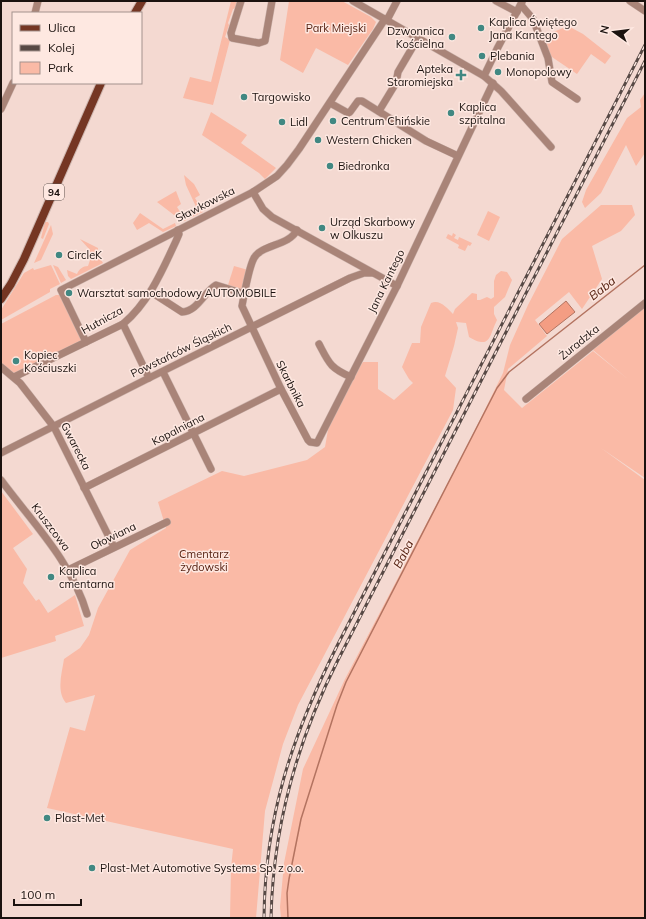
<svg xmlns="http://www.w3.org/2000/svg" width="646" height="919" viewBox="0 0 646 919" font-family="Mulish,sans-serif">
  <rect width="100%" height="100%" fill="#f4d9d1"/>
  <!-- green -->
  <g fill="#fabaa6">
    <polygon points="231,1 238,1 236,8 233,9 228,23 229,25 225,37 230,40 213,105 183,98 190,77 211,82"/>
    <polygon points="289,1 342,1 371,17 376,22 373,29 348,65 316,48 303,73 280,60"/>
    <polygon points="568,26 583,34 611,56 605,64 591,54 577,74 549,55 541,37"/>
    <polygon points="645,93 645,153 636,166 626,145 601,193 585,208 582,202 586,190 627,118 641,107 640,100"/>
    <polygon points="211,112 247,135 241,143 276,168 265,179 259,173 202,135"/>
    <polygon points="184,175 194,184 200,195 195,198 203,212 190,218 190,215 198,211 186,185"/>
    <polygon points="176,191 181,204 177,207 182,215 187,217 187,219 185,221 174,215 157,202"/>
    <polygon points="601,205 632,205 635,215 621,231 592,246 602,279 582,309 569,292 535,320 547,336 508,369 504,390 522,408 593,351 629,380 593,350 645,307 645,478 601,448 645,480 645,918 281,918 280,907 284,863 303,769 345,679 465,450 503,373 510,345 528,305 562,239"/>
    <polygon points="488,211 500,217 489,241 477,235"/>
    <polygon points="140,213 163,229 175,223 176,226 163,232 149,223 137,230 133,223"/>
    <polygon points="45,222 48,222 49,224 43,239 41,238"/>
    <polygon points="51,225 53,234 41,260 34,263"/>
    <polygon points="453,233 456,235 454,238 458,240 459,237 472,243 470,246 468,245 465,251 458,248 459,245 446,238 448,234 452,236"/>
    <path d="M80,239L98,248V255L103,263L71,279L68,276L67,270L77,274C79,269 83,266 88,266L90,260V250Z"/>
    <polygon points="51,265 60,284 50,289 50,292 1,320 1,310 24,273 33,268 34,270"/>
    <polygon points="53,265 58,267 66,280 61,283"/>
    <polygon points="234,266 248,270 243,290 228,285"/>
    <path d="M501,271L507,272L512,280L505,297L494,307V314L497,320C489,336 491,350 469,337L466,323L456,322L458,328L454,346L445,376L456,388L453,410L298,705L283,744L265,811L256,918H230L231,868L233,849L47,808L70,727L85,731L95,695L66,703C56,691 62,673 64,659L80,648L89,635L98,608L130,550L166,528L158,502L222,471L244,476L307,460L325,447L329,424L350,381L363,362H378V389L394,400L413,383L409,379L402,367L412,343H420L421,327L431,303C440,299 447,308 453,314L455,309L472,293L477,294V300H480L487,297L491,299L494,297V281L496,275Z"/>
    <polygon points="56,295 60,295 82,341 13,374 1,365 1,324"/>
    <polygon points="1,491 33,534 13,548 27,569 23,583 36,601 39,599 48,613 75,595 84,626 55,636 56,641 1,658"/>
  </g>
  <!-- water -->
  <polygon fill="#f49d83" stroke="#b37360" points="566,301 575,312 547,334 539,324"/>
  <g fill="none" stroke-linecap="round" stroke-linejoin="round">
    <!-- stream -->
    <polyline stroke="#b37360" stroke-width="1.5" points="288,918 287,893 289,879 301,819 337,705 346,682 497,388 509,372 645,265"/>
    <!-- minor casing -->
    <g stroke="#cdb5ae" stroke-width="8">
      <g id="minor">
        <polyline points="241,1 231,33 232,38 259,43 265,41 272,1"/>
        <polyline points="353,1 484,76 501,91 551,147"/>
        <polyline points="496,1 517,12"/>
        <polyline points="630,1 645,11"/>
        <polyline points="521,5 533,19 548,58 552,82 577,99"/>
        <polyline points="35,13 38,1"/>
        <polyline points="387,20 397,1"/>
        <polyline points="484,76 497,49 522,2"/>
        <polyline points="330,103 348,113 350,112 358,101 362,101 426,141 458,156"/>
        <polyline points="1,109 13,83"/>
        <polyline points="379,111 396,83 398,72 418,38"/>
        <polyline points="253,192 263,209 272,217 397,286"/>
        <path d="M297,230C289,246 262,244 254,258C249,267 244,295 242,306L281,389L308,440L310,442L317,443L397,286L493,83"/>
        <path d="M151,292L182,312C198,311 204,292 216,285L245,294"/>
        <polyline points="123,324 149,378"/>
        <polyline points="86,342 61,290 253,192 277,176 287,165 299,149 385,19"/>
        <path d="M319,344C329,363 330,368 351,377"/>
        <polyline points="1,367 20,383 54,427 114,547"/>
        <polyline points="163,372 211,469"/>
        <path d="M14,377L123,324C149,302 162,271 176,241L179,234L178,230"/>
        <polyline points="526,399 645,303"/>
        <polyline points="1,453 149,378 350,278 364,273 372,273"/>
        <path d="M1,480C32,522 72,562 87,614"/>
        <polyline points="84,488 281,389"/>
        <polyline points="68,570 167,522"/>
      </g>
    </g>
    <!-- major casing -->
    <g stroke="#cdb5ae" stroke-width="10">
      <g id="major">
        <polyline points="135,13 142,1"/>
        <polyline points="1,299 11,284 24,259 101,83"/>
      </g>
    </g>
    <!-- minor -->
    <use href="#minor" stroke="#a98478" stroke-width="7"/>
    <!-- major -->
    <use href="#major" stroke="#753623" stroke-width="8"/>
    <!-- rail casing -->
    <g stroke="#574945" stroke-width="3">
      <g id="rail">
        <path d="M264,918C265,816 292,736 337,646L645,45"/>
        <path d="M271,918C273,827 297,741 338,660L645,61"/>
      </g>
    </g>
    <!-- rail -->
    <use href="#rail" stroke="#fee8e1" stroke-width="1.5" stroke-dasharray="4.5" stroke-linecap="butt"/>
  </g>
  <!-- markers -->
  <g fill="#418882" stroke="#fee8e1" stroke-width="1.5">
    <circle cx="481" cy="28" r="4"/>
    <circle cx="452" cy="37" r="4"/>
    <circle cx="482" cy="56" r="4"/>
    <circle cx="498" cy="72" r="4"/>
    <path d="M459 69h4v4h4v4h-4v4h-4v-4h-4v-4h4z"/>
    <circle cx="244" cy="97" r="4"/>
    <circle cx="451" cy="113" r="4"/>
    <circle cx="333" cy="121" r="4"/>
    <circle cx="282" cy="122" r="4"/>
    <circle cx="318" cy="140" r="4"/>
    <circle cx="330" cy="166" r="4"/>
    <circle cx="322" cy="228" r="4"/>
    <circle cx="59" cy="255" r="4"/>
    <circle cx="69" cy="293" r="4"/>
    <circle cx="16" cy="361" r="4"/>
    <circle cx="51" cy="577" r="4"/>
    <circle cx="47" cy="818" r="4"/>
    <circle cx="92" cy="868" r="4"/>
  </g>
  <g text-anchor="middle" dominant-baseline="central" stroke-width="3" stroke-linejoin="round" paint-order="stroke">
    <!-- shield labels -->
    <rect fill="#fee8e1" stroke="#5f524e" stroke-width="1" x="44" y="184" width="20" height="16" rx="3"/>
    <g font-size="10" font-weight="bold" fill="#1b120f">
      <text x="54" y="192">94</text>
    </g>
    <!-- poi labels -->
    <g font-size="11" fill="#1b120f" stroke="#fee8e1" text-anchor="start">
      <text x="489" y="22">Kaplica Świętego<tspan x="489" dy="13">Jana Kantego</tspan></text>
      <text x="444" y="31" text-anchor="end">Dzwonnica<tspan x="444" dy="13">Kościelna</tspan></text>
      <text x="490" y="56">Plebania</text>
      <text x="453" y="69" text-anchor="end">Apteka<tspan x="453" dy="13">Staromiejska</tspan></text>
      <text x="506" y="72">Monopolowy</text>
      <text x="252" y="97">Targowisko</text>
      <text x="459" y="107">Kaplica<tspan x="459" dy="13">szpitalna</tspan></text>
      <text x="341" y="121">Centrum Chińskie</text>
      <text x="290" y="122">Lidl</text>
      <text x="326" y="140">Western Chicken</text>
      <text x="338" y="166">Biedronka</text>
      <text x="330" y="222">Urząd Skarbowy<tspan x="330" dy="13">w Olkuszu</tspan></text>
      <text x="67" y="255">CircleK</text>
      <text x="77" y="293">Warsztat samochodowy AUTOMOBILE</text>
      <text x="24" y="355">Kopiec<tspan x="24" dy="13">Kościuszki</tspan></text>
      <text x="59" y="571">Kaplica<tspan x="59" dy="13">cmentarna</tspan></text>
      <text x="55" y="818">Plast-Met</text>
      <text x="100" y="868">Plast-Met Automotive Systems Sp. z o.o.</text>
    </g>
    <!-- park labels -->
    <g font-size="11" fill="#531d0d" stroke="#fee8e1">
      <text x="336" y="28">Park Miejski</text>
      <text x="204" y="554">Cmentarz<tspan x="204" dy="13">żydowski</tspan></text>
    </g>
    <!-- street labels -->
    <g font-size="11" fill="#1b120f" stroke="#fee8e1">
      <text transform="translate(205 204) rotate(-27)">Sławkowska</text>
      <text transform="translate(386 281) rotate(-64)">Jana Kantego</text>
      <text transform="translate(102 320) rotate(-29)">Hutnicza</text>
      <text transform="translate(579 342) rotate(-39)">Żuradzka</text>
      <text transform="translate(181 350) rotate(-26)">Powstańców Śląskich</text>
      <text transform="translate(291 384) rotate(63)">Skarbnika</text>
      <text transform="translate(178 429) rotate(-27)">Kopalniana</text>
      <text transform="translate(76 446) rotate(63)">Gwarecka</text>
      <text transform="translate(51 527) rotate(53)">Kruszcowa</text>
      <text transform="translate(113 536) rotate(-26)">Ołowiana</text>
    </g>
    <!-- water labels -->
    <g font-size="12" font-style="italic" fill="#511c0b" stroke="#fee8e1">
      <text transform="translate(602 288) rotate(-38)">Baba</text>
      <text transform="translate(403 554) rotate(-63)">Baba</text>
    </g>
  </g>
  <!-- border -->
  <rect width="646" height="919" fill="none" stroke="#1b120f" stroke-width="4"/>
  <!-- legend -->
  <rect x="12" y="12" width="130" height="72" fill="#fee8e1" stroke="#a3928d"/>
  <rect x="20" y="25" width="20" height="6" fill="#753623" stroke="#a3928d"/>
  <text x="48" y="32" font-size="12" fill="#1b120f">Ulica</text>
  <rect x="20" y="45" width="20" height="6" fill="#574945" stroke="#a3928d"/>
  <text x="48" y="52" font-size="12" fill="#1b120f">Kolej</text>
  <rect x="20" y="62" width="20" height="12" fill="#fabaa6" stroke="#a3928d"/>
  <text x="48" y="72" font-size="12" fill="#1b120f">Park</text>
  <!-- north arrow -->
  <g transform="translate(614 32) rotate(284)" stroke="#fee8e1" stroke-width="3" paint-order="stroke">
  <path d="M0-3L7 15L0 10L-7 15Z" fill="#1b120f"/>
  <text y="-6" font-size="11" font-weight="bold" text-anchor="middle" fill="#1b120f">N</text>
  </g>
  <!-- scale -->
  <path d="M14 899v6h67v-6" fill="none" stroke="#1b120f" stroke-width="2"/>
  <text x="20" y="899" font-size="12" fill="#1b120f" stroke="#fee8e1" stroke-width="3" paint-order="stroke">100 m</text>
</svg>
